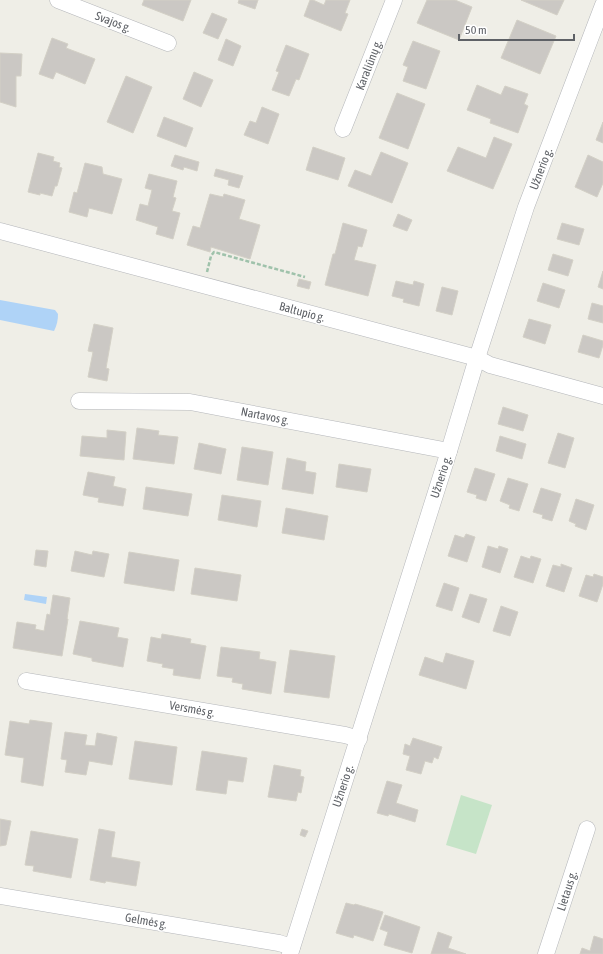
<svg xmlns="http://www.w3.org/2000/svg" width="603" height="954" viewBox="0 0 603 954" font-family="'Asap Condensed',sans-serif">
  <rect width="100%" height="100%" fill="#efeee7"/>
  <!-- green -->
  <polygon fill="#c6e4c8" points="461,795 492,805 476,854 446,845"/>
  <!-- water -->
  <g fill="#afd3f7">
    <path d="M0,300L55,310L58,314C58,320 57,325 54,331L0,320Z"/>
    <polygon points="25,594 47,597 46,604 24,600"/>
  </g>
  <!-- building -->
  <g fill="#cbc8c4" stroke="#d3d0c6">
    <polygon points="144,0 191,0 183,21 142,5"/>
    <polygon points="239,0 258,0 255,9 238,3"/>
    <polygon points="310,0 313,0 324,5 326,0 350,0 345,13 348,14 341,31 304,16"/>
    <polygon points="427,0 455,0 472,7 459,40 417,23"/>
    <polygon points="521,0 564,0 557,15"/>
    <polygon points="212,13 227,19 218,39 203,33"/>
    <polygon points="517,20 556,36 540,74 501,58"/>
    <polygon points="52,38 68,44 66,48 95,59 85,84 56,72 53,79 39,74"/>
    <polygon points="226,39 241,46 233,66 218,60"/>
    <polygon points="413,41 440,51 426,89 403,81 408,67 403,65"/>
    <polygon points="286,45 309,54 299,80 296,79 289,96 272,90 279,72 276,71"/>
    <polygon points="0,53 22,54 21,76 16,76 16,107 0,102"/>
    <polygon points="194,72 213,80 201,107 183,99"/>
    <polygon points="126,76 152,87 133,133 107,122"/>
    <polygon points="477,85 501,95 505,86 528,94 524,104 528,106 518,133 490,123 491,119 467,110"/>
    <polygon points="397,93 425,104 408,149 379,138"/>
    <polygon points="262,107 279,114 268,144 244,135 250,121 256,123"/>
    <polygon points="164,117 193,128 186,147 157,136"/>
    <polygon points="603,122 603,143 596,140"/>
    <polygon points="494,137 512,144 493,189 447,171 458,147 486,158"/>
    <polygon points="313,147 345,158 338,180 306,170"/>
    <polygon points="381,152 408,163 392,203 348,186 355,170 371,176"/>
    <polygon points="38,153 54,157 53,161 60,163 59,167 62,168 57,186 55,186 52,196 40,193 40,195 28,192"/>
    <polygon points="175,155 199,162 197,171 184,167 183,170 171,166"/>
    <polygon points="588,155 603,162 603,183 597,197 575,187"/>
    <polygon points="85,163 102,167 103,174 122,179 112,214 89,208 87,217 69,212 74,192 77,193"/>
    <polygon points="216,169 243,176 239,188 228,185 229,180 214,176"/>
    <polygon points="149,174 177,181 173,197 176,198 172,211 180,213 173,239 156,234 158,227 136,220 140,204 148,206 152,190 145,188"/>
    <polygon points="210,194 223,197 224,194 245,200 239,219 260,225 250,259 211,247 210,252 187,245 193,226 200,228"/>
    <polygon points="398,214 412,220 407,231 393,226"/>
    <polygon points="343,223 367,230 362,247 358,246 354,260 376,265 368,296 325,285 333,254 335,254"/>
    <polygon points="562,223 584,229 579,245 557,239"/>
    <polygon points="553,254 573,260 568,276 548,270"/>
    <polygon points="603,271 603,289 598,287"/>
    <polygon points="299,279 311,282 309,289 297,286"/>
    <polygon points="396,281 413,285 414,281 424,284 419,306 403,302 404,299 392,296"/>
    <polygon points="543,283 565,290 559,308 537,301"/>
    <polygon points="442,287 458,291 452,315 436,311"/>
    <polygon points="592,303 603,306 603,323 588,319"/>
    <polygon points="529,319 551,325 545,344 523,337"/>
    <polygon points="94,324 113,328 106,368 109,369 107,381 88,377 93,352 88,351"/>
    <polygon points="583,335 603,341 603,345 599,358 578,352"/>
    <polygon points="503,407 528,415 523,431 498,424"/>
    <polygon points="137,428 159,431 158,435 178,437 174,464 133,459"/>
    <polygon points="107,430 126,432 124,460 80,456 82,436 107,438"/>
    <polygon points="558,433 574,438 565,468 548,463"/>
    <polygon points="500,436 526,444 522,459 496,451"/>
    <polygon points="199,443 226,449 221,474 194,469"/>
    <polygon points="242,447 273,452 268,485 237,480"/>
    <polygon points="287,458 306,462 305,471 316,473 313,494 282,489"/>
    <polygon points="339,464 371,469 367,492 336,487"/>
    <polygon points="475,468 495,474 486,501 476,498 477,495 467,492"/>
    <polygon points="88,472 115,477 113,486 126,489 123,506 98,502 99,498 83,495"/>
    <polygon points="508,478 528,484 519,511 509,508 510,505 500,501"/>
    <polygon points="146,487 192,494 188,516 143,509"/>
    <polygon points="541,488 561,494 552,521 542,518 543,515 533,512"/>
    <polygon points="222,495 261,501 257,527 218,520"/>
    <polygon points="576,499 594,505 586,530 575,526 576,524 569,521"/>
    <polygon points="286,508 328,516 324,540 282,533"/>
    <polygon points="466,534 475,537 467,562 448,556 455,535 464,538"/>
    <polygon points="488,546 498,549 499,546 508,549 500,573 482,567"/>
    <polygon points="36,550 48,551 46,567 34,565"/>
    <polygon points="75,551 92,555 93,551 109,554 104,577 71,571"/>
    <polygon points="129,552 179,560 174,591 124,583"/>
    <polygon points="521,556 530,559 531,556 541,559 533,583 514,577"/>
    <polygon points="561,564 572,568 564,592 546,586 553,565 561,567"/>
    <polygon points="195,568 241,575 237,601 191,594"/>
    <polygon points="594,574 603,577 603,584 597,602 579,596 586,575 593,577"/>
    <polygon points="444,583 459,588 452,611 436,606"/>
    <polygon points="470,594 487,599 479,623 462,617"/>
    <polygon points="53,595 70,598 67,619 68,619 62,656 13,648 17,622 36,625 35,629 44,631 47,614 50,615"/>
    <polygon points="501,606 518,612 510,636 493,631"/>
    <polygon points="80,621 119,628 117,637 128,639 123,667 92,661 92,658 73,654"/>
    <polygon points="162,634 191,639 190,643 206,646 200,679 173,675 174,669 162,667 163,664 147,661 151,637 161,639"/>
    <polygon points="221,647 260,652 259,659 276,662 271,694 242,689 243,684 232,682 233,678 217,676"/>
    <polygon points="290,650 335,656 329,698 284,692"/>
    <polygon points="446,653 474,661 466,689 419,675 425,657 443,663"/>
    <polygon points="30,720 52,723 43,786 21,782 24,758 5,755 10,721 29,724"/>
    <polygon points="65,732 87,735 85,745 95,746 97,733 117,737 112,765 89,761 86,775 65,772 67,760 61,759"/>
    <polygon points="413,738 442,747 438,759 434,757 432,763 425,761 421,774 406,770 410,756 403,754 405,744 410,746"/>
    <polygon points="135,741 177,747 172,785 129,779"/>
    <polygon points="202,751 247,758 243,782 228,780 226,794 196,790"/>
    <polygon points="274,765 301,770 300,776 304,777 301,793 298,792 296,801 268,797"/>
    <polygon points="387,781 402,785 396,803 418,810 415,822 389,814 388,816 377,813"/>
    <polygon points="0,819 11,821 6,845 0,846"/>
    <polygon points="99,829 115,832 111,857 140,862 136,886 106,881 105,883 90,880"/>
    <polygon points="302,829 308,831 305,837 300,835"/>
    <polygon points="31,831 78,839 71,878 33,871 34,866 25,865"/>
    <polygon points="346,903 354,905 355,904 383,912 373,941 354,935 353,938 336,933"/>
    <polygon points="385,915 420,927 412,953 384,945 388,932 380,929"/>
    <polygon points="438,932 452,937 448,948 466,954 431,954"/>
    <polygon points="594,936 603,939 603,954 580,954 582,948 590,951"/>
  </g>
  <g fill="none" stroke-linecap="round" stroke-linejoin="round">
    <!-- minor casing -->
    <g stroke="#b4b6ba" stroke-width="17">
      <g id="minor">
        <polyline points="58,0 168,43"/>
        <polyline points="343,129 394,0"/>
        <polyline points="0,231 477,358 490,365 603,396"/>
        <polyline points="79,401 190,402 449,451"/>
        <polyline points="26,681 345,735 359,739"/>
        <polyline points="0,896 279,943 292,947"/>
        <polyline points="290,954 449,451 477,358 526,207 603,5"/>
        <polyline points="546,954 587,829"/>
      </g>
    </g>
    <!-- path -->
    <polyline stroke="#9fc2ab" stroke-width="2.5" stroke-dasharray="4 2" stroke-linecap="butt" points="207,272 211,256 214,252 305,277"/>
    <!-- minor -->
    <use href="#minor" stroke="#fff" stroke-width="16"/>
  </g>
  <g text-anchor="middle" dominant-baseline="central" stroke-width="3" stroke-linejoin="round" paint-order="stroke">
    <!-- street labels -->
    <g font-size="12" fill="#5e6166" stroke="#fff">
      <text transform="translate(113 22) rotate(21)">Svajos g.</text>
      <text transform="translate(369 65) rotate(-69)">Karaliūnų g.</text>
      <text transform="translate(541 169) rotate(-69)">Užnerio g.</text>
      <text transform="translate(302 312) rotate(15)">Baltupio g.</text>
      <text transform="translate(265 416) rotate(11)">Nartavos g.</text>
      <text transform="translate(441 477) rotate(-72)">Užnerio g.</text>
      <text transform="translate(192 709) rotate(10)">Versmės g.</text>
      <text transform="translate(343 786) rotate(-72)">Užnerio g.</text>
      <text transform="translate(567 891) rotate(-72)">Lietaus g.</text>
      <text transform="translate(146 921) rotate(10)">Gelmės g.</text>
    </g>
  </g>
  <!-- scale -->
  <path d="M459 34v6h115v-6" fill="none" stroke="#5e6166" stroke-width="2"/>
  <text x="465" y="34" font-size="12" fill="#5e6166" stroke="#ffffff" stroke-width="3" paint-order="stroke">50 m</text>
</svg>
